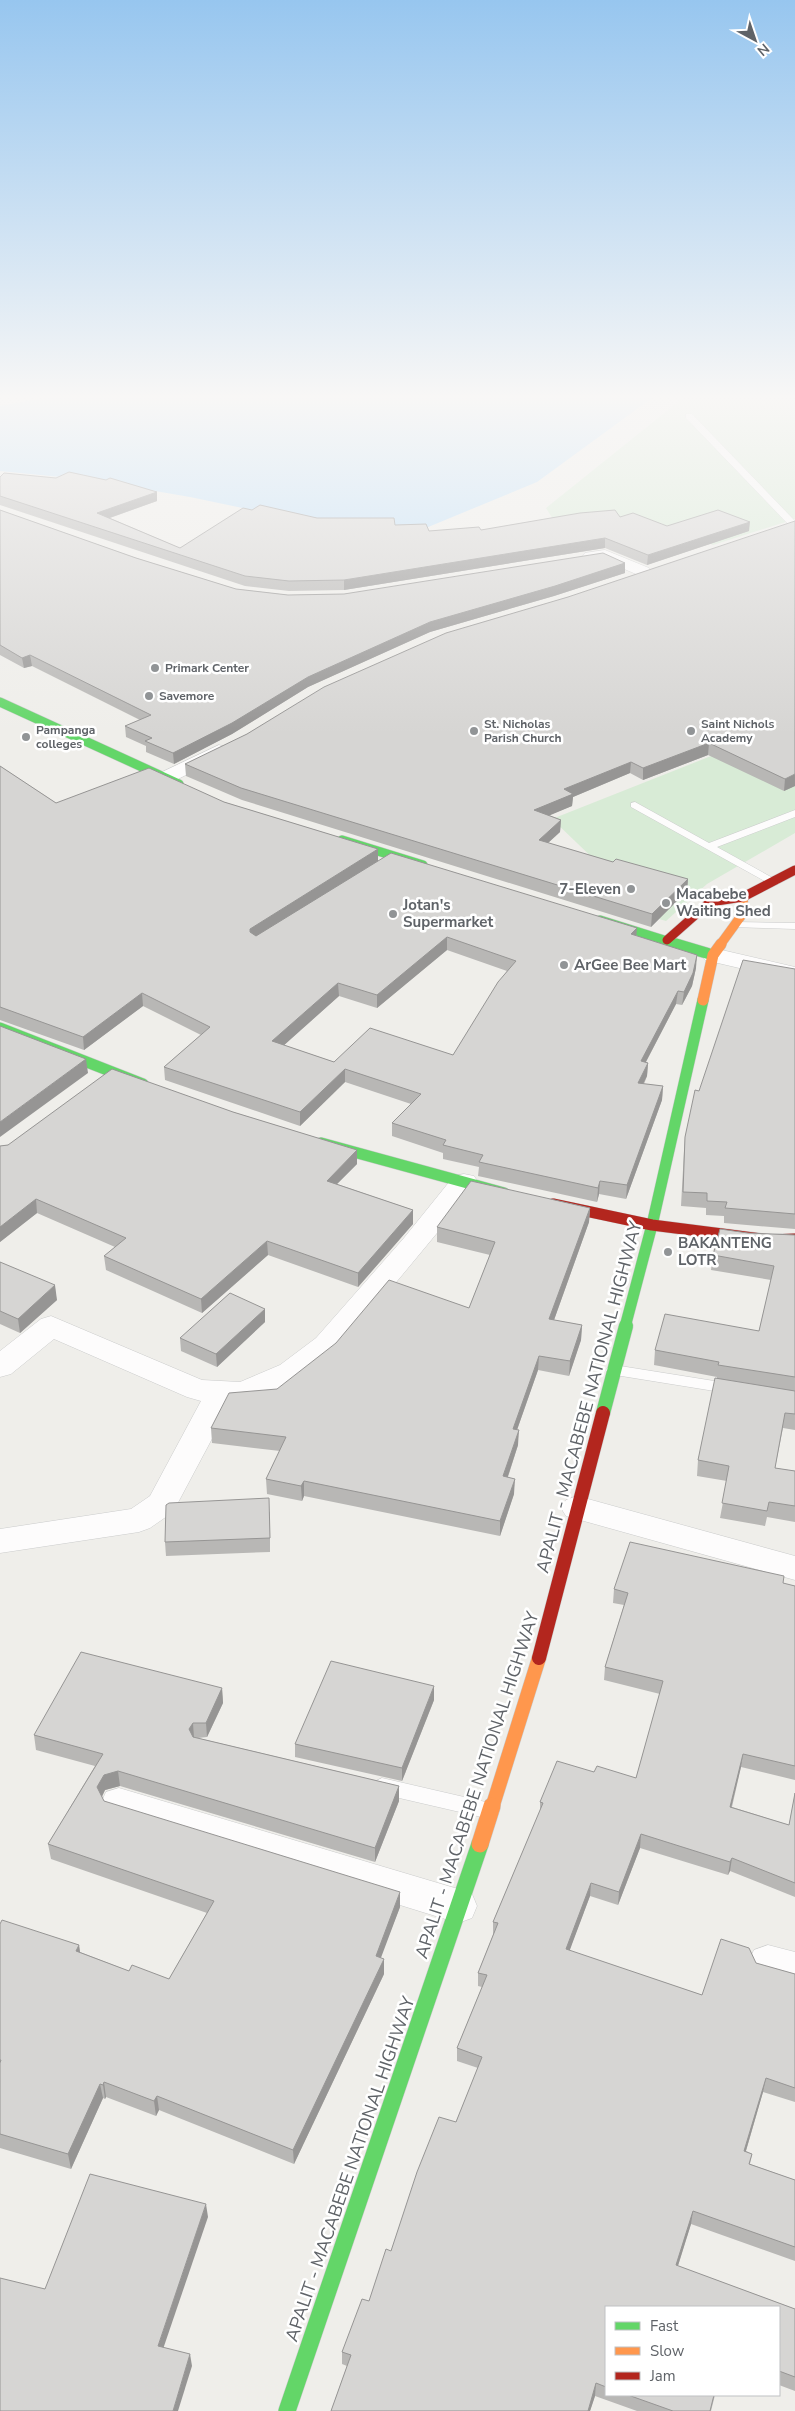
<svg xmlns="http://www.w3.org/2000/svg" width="795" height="2411" viewBox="0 0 795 2411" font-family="'Nunito Sans',sans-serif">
  <rect width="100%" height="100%" fill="#efeeea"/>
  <!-- green -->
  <g fill="#d8ebd6">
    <polygon points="683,398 795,398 795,519 713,545 679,530 556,524 546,508"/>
    <polygon points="744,743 795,769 795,833 707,884 666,921 569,893 602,867 552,819"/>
  </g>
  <!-- water -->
  <polygon fill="#bfe0f9" points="45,398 652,398 537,482 421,530 276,515 190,497 91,480 0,471 0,406"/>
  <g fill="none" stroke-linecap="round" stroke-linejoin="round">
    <!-- lane casing -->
    <g stroke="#cbcccc" stroke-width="1">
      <g id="lane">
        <polygon points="686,414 692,414 795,521 795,525 789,525 686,418"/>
        <polygon points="635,802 709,843 795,810 795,817 717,847 780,882 778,884 770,884 631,807 631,803"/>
        <polygon points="735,922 795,923 795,929 731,927 731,923"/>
        <polygon points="614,1365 733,1384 738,1385 741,1389 738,1393 733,1394 609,1374 606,1370 609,1366"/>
        <polygon points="382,1778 490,1803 497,1806 499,1811 497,1816 490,1819 382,1794 376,1791 373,1786 376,1781"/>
      </g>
    </g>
    <!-- street casing -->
    <g stroke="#cbcccc" stroke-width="1">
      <g id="street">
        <polygon points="605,550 649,568 652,572 649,576 643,577 603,560 585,561 582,557 585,553"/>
        <polygon points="219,745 226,747 229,751 226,755 172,782 165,784 158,782 155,778 158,774"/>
        <polygon points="713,948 795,967 795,981 705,960 701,955 705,950"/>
        <path d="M464,1174L474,1176L478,1182L474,1188C442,1227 410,1266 377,1305C363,1321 350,1340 335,1353C309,1375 266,1405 231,1403L173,1512L150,1528L139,1532L0,1553V1529L131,1509L150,1496L201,1401L187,1397L54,1339L11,1374L0,1377V1351L41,1319L51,1316L202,1380L240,1382L280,1365L316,1338L404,1238L454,1176Z"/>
        <polygon points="577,1496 795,1556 795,1580 566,1516 561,1508 566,1500"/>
        <polygon points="119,1788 458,1889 472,1894 477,1906 472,1918 458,1923 106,1814 101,1803 106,1792"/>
        <polygon points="768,1945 795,1952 795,1986 754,1974 748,1962 754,1950"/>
      </g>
    </g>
    <!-- fast-far3 casing -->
    <g stroke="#cacacb" stroke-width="10">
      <g id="fast-far3">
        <polyline points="0,702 179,784"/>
        <polyline points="342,840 423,865"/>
        <polyline points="600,920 680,945"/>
      </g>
    </g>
    <!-- fast-far2 casing -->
    <g stroke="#cacacb" stroke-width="12">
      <g id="fast-far2">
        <polyline points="676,944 713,955"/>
        <polyline points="0,1028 143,1084"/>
        <polyline points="321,1143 504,1193"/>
        <polyline points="625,1327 652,1225 703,1000"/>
      </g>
    </g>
    <!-- fast-far1 casing -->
    <g stroke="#cacacb" stroke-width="15">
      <polyline id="fast-far1" points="603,1413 626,1326"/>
    </g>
    <!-- fast casing -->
    <g stroke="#cacacb" stroke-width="18">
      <polyline id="fast" points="287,2411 480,1844"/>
    </g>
    <!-- slow-far3 casing -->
    <g stroke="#cacacb" stroke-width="10">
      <polyline id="slow-far3" points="720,945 744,912 743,897"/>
    </g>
    <!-- slow-far2 casing -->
    <g stroke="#cacacb" stroke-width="12">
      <polyline id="slow-far2" points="703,1000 713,955 721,944"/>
    </g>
    <!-- slow-far1 casing -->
    <g stroke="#cacacb" stroke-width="15">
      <polyline id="slow-far1" points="492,1808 539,1658"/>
    </g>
    <!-- slow casing -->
    <g stroke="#cacacb" stroke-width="18">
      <polyline id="slow" points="480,1844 492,1806"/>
    </g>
    <!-- jam-far2 casing -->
    <g stroke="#cacacb" stroke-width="10">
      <polyline id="jam-far2" points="667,940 710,902 743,897 795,870"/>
    </g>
    <!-- jam-far1 casing -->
    <g stroke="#cacacb" stroke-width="12">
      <polyline id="jam-far1" points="553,1204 652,1225 770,1240 795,1239"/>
    </g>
    <!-- jam casing -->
    <g stroke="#cacacb" stroke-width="15">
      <polyline id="jam" points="539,1658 603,1413"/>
    </g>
    <!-- lane -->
    <use href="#lane" fill="#fdfcfc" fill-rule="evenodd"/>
    <!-- street -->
    <use href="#street" fill="#fdfcfc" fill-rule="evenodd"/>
    <!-- fast-far3 -->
    <use href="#fast-far3" stroke="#63d668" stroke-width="9"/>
    <!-- fast-far2 -->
    <use href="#fast-far2" stroke="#63d668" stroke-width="11"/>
    <!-- fast-far1 -->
    <use href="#fast-far1" stroke="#63d668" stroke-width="14"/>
    <!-- fast -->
    <use href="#fast" stroke="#63d668" stroke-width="17"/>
    <!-- slow-far3 -->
    <use href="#slow-far3" stroke="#ff974d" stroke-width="9"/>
    <!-- slow-far2 -->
    <use href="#slow-far2" stroke="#ff974d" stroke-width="11"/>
    <!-- slow-far1 -->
    <use href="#slow-far1" stroke="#ff974d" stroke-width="14"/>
    <!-- slow -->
    <use href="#slow" stroke="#ff974d" stroke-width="17"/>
    <!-- jam-far2 -->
    <use href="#jam-far2" stroke="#b3261e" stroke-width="9"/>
    <!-- jam-far1 -->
    <use href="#jam-far1" stroke="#b3261e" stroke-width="11"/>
    <!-- jam -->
    <use href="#jam" stroke="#b3261e" stroke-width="14"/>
  </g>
  <!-- wall -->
  <g fill="#b8b7b5" fill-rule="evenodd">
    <polygon points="0,477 157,492 157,501 110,518 180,548 252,510 317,518 395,525 429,531 481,530 620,517 667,526 749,531 647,565 605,548 344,590 289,591 245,586 0,505"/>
    <polygon points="0,510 136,558 236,589 288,595 344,594 625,563 625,573 554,596 430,632 308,687 232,734 174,764 146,752 146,746 126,737 125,726 140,720 32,666 24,668 0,655"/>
    <polygon points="568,597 795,786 784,791 708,755 643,780 630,773 573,797 572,806 549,815 561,820 560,832 548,843 613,862 688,879 687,891 651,927 242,800 186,776 185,764"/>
    <path d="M0,766L56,803L224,802L378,849V861L636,935L696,968L692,986L682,1005L676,1004L646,1062L648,1063L647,1076L644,1084L663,1086L662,1100L626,1199L599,1194L597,1202L478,1176L479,1167L443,1159V1153L392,1136V1123L411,1104L345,1082L300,1126L165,1080L164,1067L201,1035L143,1006L84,1050L0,1020ZM447,950L507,971L453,1055L334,1062L284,1045L339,996L377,1008Z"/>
    <polygon points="795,969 795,1229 724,1223 724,1216 706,1215 706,1208 681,1206 684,1151 685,1137 699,1091"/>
    <polygon points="233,1112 357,1150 357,1164 337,1184 413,1210 413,1224 358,1287 268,1255 202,1313 106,1270 104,1256 115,1247 37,1213 0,1242 0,1146"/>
    <polygon points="590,1208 589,1222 554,1320 582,1325 581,1340 569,1376 538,1370 517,1430 518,1445 508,1477 514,1494 500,1536 304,1496 302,1501 267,1494 266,1479 280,1451 212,1443 211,1428 469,1308 490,1255 437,1242 437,1227"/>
    <polygon points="748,1233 795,1235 795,1430 783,1428 775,1468 795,1471 795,1522 767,1517 765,1526 720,1518 727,1481 697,1476 698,1460 717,1377 654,1365 655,1350 759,1331 771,1280 711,1270 713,1255"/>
    <polygon points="0,1262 57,1300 20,1333 0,1324"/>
    <polygon points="265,1309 265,1322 217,1367 181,1351 180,1338"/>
    <polygon points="270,1512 270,1552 166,1556 165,1542"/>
    <polygon points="783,1584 795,1586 795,1780 741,1767 732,1807 789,1825 795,1793 795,1897 730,1871 728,1875 640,1848 618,1905 590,1896 569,1951 702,1995 756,1963 795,1974 795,2102 763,2092 746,2151 752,2154 750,2164 795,2180 795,2261 691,2224 678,2266 795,2309 795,2391 779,2385 779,2307 606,2307 606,2395 715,2395 711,2411 637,2411 595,2396 590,2411 331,2411 347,2366 342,2364 342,2352 369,2301 391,2251 456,2122 478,2068 457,2061 457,2048 482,1987 478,1986 478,1973 493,1935 493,1922 540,1811 540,1802 594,1772 636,1778 660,1694 604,1680 605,1667 624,1605 613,1603 614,1589"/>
    <polygon points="222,1688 223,1703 207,1737 198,1738 399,1786 399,1801 375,1862 120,1786 105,1790 102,1797 104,1801 400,1907 380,1958 384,1974 294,2164 159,2110 156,2116 106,2097 105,2099 103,2098 71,2169 0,2148 0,1924 79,1945 80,1952 129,1971 169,1979 207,1913 51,1859 48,1844 95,1766 36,1750 34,1735"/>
    <polygon points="434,1700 402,1781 295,1757 295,1744"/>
  </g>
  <!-- shaded-wall -->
  <g fill="#969594">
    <polygon points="157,492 157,501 98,522 97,513"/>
    <polygon points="750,522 749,531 647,565 648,555"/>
    <polygon points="605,538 605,548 344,590 344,580"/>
    <polygon points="625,563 625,573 554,596 430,632 308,687 232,734 174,764 173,753 308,677 430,622"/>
    <polygon points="30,655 32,666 24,668 22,658"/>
    <polygon points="709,743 708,755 643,780 643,768"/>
    <polygon points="631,762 630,773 573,797 572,806 534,822 534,810 564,789"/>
    <polygon points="795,774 795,786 784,791 785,779"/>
    <polygon points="561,820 560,832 538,852 539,840"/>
    <polygon points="378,849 378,861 251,941 250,929"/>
    <polygon points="688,879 687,891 651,927 652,914"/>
    <polygon points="637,928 636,941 631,934"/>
    <polygon points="447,937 447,950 377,1008 377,995"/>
    <polygon points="697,955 696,968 692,986 682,1005 684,992"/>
    <polygon points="338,983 339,996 273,1055 272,1041"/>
    <polygon points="678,991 676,1004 639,1075 641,1061"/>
    <polygon points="142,993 143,1006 84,1050 83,1037"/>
    <polygon points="86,1059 88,1073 0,1137 0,1122"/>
    <polygon points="648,1063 647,1076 637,1096 638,1083"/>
    <polygon points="345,1069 345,1082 300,1126 300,1112"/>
    <polygon points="663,1086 662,1100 626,1199 627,1185"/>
    <polygon points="357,1150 357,1164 327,1194 327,1181"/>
    <polygon points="600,1181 599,1194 597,1202 598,1188"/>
    <polygon points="36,1199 37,1213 0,1242 0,1227"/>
    <polygon points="590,1208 589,1222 549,1334 549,1319"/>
    <polygon points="413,1210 413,1224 358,1287 358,1273"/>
    <polygon points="267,1241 268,1255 202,1313 201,1299"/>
    <polygon points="55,1285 57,1300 20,1333 18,1319"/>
    <polygon points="265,1309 265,1322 217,1367 216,1354"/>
    <polygon points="582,1325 581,1340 569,1376 570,1361"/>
    <polygon points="539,1356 538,1370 512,1444 513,1429"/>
    <polygon points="519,1430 518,1445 503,1491 503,1476"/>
    <polygon points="515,1479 514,1494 500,1536 500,1521"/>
    <polygon points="304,1481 304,1496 302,1501 301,1486"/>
    <polygon points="434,1686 434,1700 402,1781 402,1768"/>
    <polygon points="222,1688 223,1703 207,1737 206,1723"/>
    <polygon points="193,1723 194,1738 190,1744 189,1729"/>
    <polygon points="743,1754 741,1767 728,1820 730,1807"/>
    <polygon points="118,1771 120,1786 105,1790 99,1802 97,1787 104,1775"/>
    <polygon points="399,1786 399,1801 375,1862 375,1848"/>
    <polygon points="641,1834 640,1848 618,1905 619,1892"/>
    <polygon points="732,1858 730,1871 728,1875 730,1862"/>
    <polygon points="591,1883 590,1896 565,1963 566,1949"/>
    <polygon points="400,1892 400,1907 376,1971 376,1956"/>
    <polygon points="79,1945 81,1960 76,1951"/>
    <polygon points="384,1959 384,1974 294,2164 293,2150"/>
    <polygon points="766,2078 763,2092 742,2164 744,2151"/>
    <polygon points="104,2082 106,2097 105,2099 103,2085"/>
    <polygon points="100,2084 103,2098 71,2169 68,2154"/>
    <polygon points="157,2096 159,2110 156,2116 154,2101"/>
    <polygon points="206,2204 208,2217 160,2358 158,2346"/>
    <polygon points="693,2211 691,2224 674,2278 676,2265"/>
    <polygon points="190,2354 192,2366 178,2411 173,2411"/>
    <polygon points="596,2383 595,2396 590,2411 588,2411"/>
  </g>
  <!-- building -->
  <g fill="#d6d5d3" stroke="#969594" fill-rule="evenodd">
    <polygon points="69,472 106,480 110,478 157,492 97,513 180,548 243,508 252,510 260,505 317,518 394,518 395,525 426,524 429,531 479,527 481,530 580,513 615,510 620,517 633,513 667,526 718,510 750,522 648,555 605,538 344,580 289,581 245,576 0,496 0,477 4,473 56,478"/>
    <polygon points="0,510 136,558 236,589 288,595 344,594 603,553 625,563 555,586 430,622 308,677 232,723 173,753 145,741 152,738 125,726 151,715 30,655 22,658 0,645"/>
    <polygon points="795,521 795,774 785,779 709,743 643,768 631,762 564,789 573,794 534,810 561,820 539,840 613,862 616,859 688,879 652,914 241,788 185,764 247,734 324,687 446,633 568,597"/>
    <path d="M0,766L56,803L149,768L224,802L378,849L250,929V932L256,936L391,853L637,928L631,934L697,955L693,973L684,992L678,991L641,1061L648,1063L638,1083L663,1086L627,1185L600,1181L598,1188L479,1162L483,1155L443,1145L446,1140L392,1123L421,1094L345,1069L300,1112L164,1067L210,1027L142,993L83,1037L0,1007ZM447,937L516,961L498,982L453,1055L370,1028L334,1062L272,1041L338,983L377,995Z"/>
    <polygon points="743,960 795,969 795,1214 725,1208 727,1202 707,1201 707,1193 683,1192 685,1137 695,1090 699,1091"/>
    <polygon points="0,1026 86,1059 0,1122"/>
    <polygon points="112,1069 233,1112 357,1150 327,1181 413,1210 358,1273 267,1241 201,1299 104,1256 126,1238 36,1199 0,1227 0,1146 8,1145"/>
    <polygon points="471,1181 590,1208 549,1319 582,1325 570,1361 539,1356 513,1429 519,1430 503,1476 515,1479 500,1521 304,1481 301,1486 266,1479 286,1437 211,1428 229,1393 277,1389 336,1343 389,1280 469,1308 495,1242 437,1227"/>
    <polygon points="720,1229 748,1233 795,1235 795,1377 718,1365 719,1362 655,1350 665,1314 759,1331 774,1266 713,1255"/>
    <polygon points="0,1262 55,1285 18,1319 0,1311"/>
    <polygon points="230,1293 265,1309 216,1354 180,1338"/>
    <polygon points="715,1378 795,1391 795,1414 785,1413 775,1468 795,1471 795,1506 769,1502 767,1511 722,1503 729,1466 698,1460"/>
    <polygon points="269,1498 270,1538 165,1542 166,1505 169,1503"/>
    <polygon points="630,1542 784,1576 783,1583 795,1586 795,1766 743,1754 730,1807 789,1825 795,1793 795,1883 732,1858 730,1862 641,1834 619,1892 591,1883 566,1949 702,1995 721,1939 749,1948 756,1963 795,1974 795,2088 766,2078 744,2151 752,2154 749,2164 795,2180 795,2247 693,2211 676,2265 795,2309 795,2377 779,2371 779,2307 606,2307 606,2387 596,2383 588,2411 331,2411 351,2355 342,2352 362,2299 369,2301 386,2249 391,2251 417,2172 439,2117 456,2122 482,2057 457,2048 487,1975 478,1973 498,1923 493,1922 543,1803 540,1802 557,1761 594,1772 597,1766 636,1778 663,1681 605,1667 628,1593 614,1589"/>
    <polygon points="81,1652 222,1688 206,1723 193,1723 189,1729 193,1737 399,1786 375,1848 118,1771 104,1775 97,1787 104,1801 400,1892 376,1956 384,1959 293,2150 157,2096 154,2101 104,2082 103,2085 100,2084 68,2154 0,2134 0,2063 1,2060 0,2060 0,1924 2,1920 79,1945 76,1951 129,1971 132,1965 169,1979 214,1901 48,1844 103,1754 34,1735"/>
    <polygon points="331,1661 434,1686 402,1768 295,1744"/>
    <polygon points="90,2174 206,2204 158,2346 190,2354 173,2411 0,2411 0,2278 45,2289"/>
    <polygon points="628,2395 714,2395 710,2411 673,2411"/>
  </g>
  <!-- sky -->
  <linearGradient id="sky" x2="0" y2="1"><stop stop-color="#97c6ef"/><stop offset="0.54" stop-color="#f8f7f6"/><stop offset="1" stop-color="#f8f7f6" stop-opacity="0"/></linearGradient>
  <rect width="795" height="735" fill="url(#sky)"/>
  <!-- markers -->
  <g fill="#919496" stroke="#fff" stroke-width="2">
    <circle cx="155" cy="668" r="5"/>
    <circle cx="149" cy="696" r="5"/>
    <circle cx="474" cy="731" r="5"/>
    <circle cx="691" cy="731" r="5"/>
    <circle cx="26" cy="737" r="5"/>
    <circle cx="631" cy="889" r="5"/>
    <circle cx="666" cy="903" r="5"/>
    <circle cx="393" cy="914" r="5"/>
    <circle cx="564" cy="965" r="5"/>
    <circle cx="668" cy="1252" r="5"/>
  </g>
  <g text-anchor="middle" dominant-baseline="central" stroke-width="5" stroke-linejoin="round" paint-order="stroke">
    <!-- far-poi labels -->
    <g font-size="12" font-weight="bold" fill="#5f6368" stroke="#fff" text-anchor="start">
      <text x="165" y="668">Primark Center</text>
      <text x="159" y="696">Savemore</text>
      <text x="484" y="724">St. Nicholas<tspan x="484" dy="14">Parish Church</tspan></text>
      <text x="701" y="724">Saint Nichols<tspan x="701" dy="14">Academy</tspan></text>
      <text x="36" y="730">Pampanga<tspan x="36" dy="14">colleges</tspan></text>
    </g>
    <!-- poi labels -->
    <g font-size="15" font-weight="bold" fill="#5f6368" stroke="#fff" text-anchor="start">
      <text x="621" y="889" text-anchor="end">7-Eleven</text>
      <text x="676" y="894">Macabebe<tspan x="676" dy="17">Waiting Shed</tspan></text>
      <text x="403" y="905">Jotan's<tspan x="403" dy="17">Supermarket</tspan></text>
      <text x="574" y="965">ArGee Bee Mart</text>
      <text x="678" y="1243">BAKANTENG<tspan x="678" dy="17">LOTR</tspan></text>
    </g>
    <!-- near-street labels -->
    <g font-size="18" fill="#5f6368" stroke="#fff">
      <text transform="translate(589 1397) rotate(-75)">APALIT - MACABEBE NATIONAL HIGHWAY</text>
      <text transform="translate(477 1785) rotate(-72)">APALIT - MACABEBE NATIONAL HIGHWAY</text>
      <text transform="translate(350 2169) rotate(-71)">APALIT - MACABEBE NATIONAL HIGHWAY</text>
    </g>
  </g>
  <!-- legend -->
  <rect x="605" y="2306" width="175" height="90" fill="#ffffff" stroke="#bfc1c3"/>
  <rect x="615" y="2322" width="25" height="8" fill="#63d668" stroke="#bfc1c3"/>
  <text x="650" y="2331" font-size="15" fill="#5f6368">Fast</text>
  <rect x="615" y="2347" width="25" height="8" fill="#ff974d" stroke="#bfc1c3"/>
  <text x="650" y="2356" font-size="15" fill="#5f6368">Slow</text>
  <rect x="615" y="2372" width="25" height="8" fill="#b3261e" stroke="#bfc1c3"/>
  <text x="650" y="2381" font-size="15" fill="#5f6368">Jam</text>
  <!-- north arrow -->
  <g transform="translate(755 40) rotate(140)" stroke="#ffffff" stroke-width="4" paint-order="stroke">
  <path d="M0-4L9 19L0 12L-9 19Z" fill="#5f6368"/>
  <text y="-8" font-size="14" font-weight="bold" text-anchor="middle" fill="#5f6368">N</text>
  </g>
</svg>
